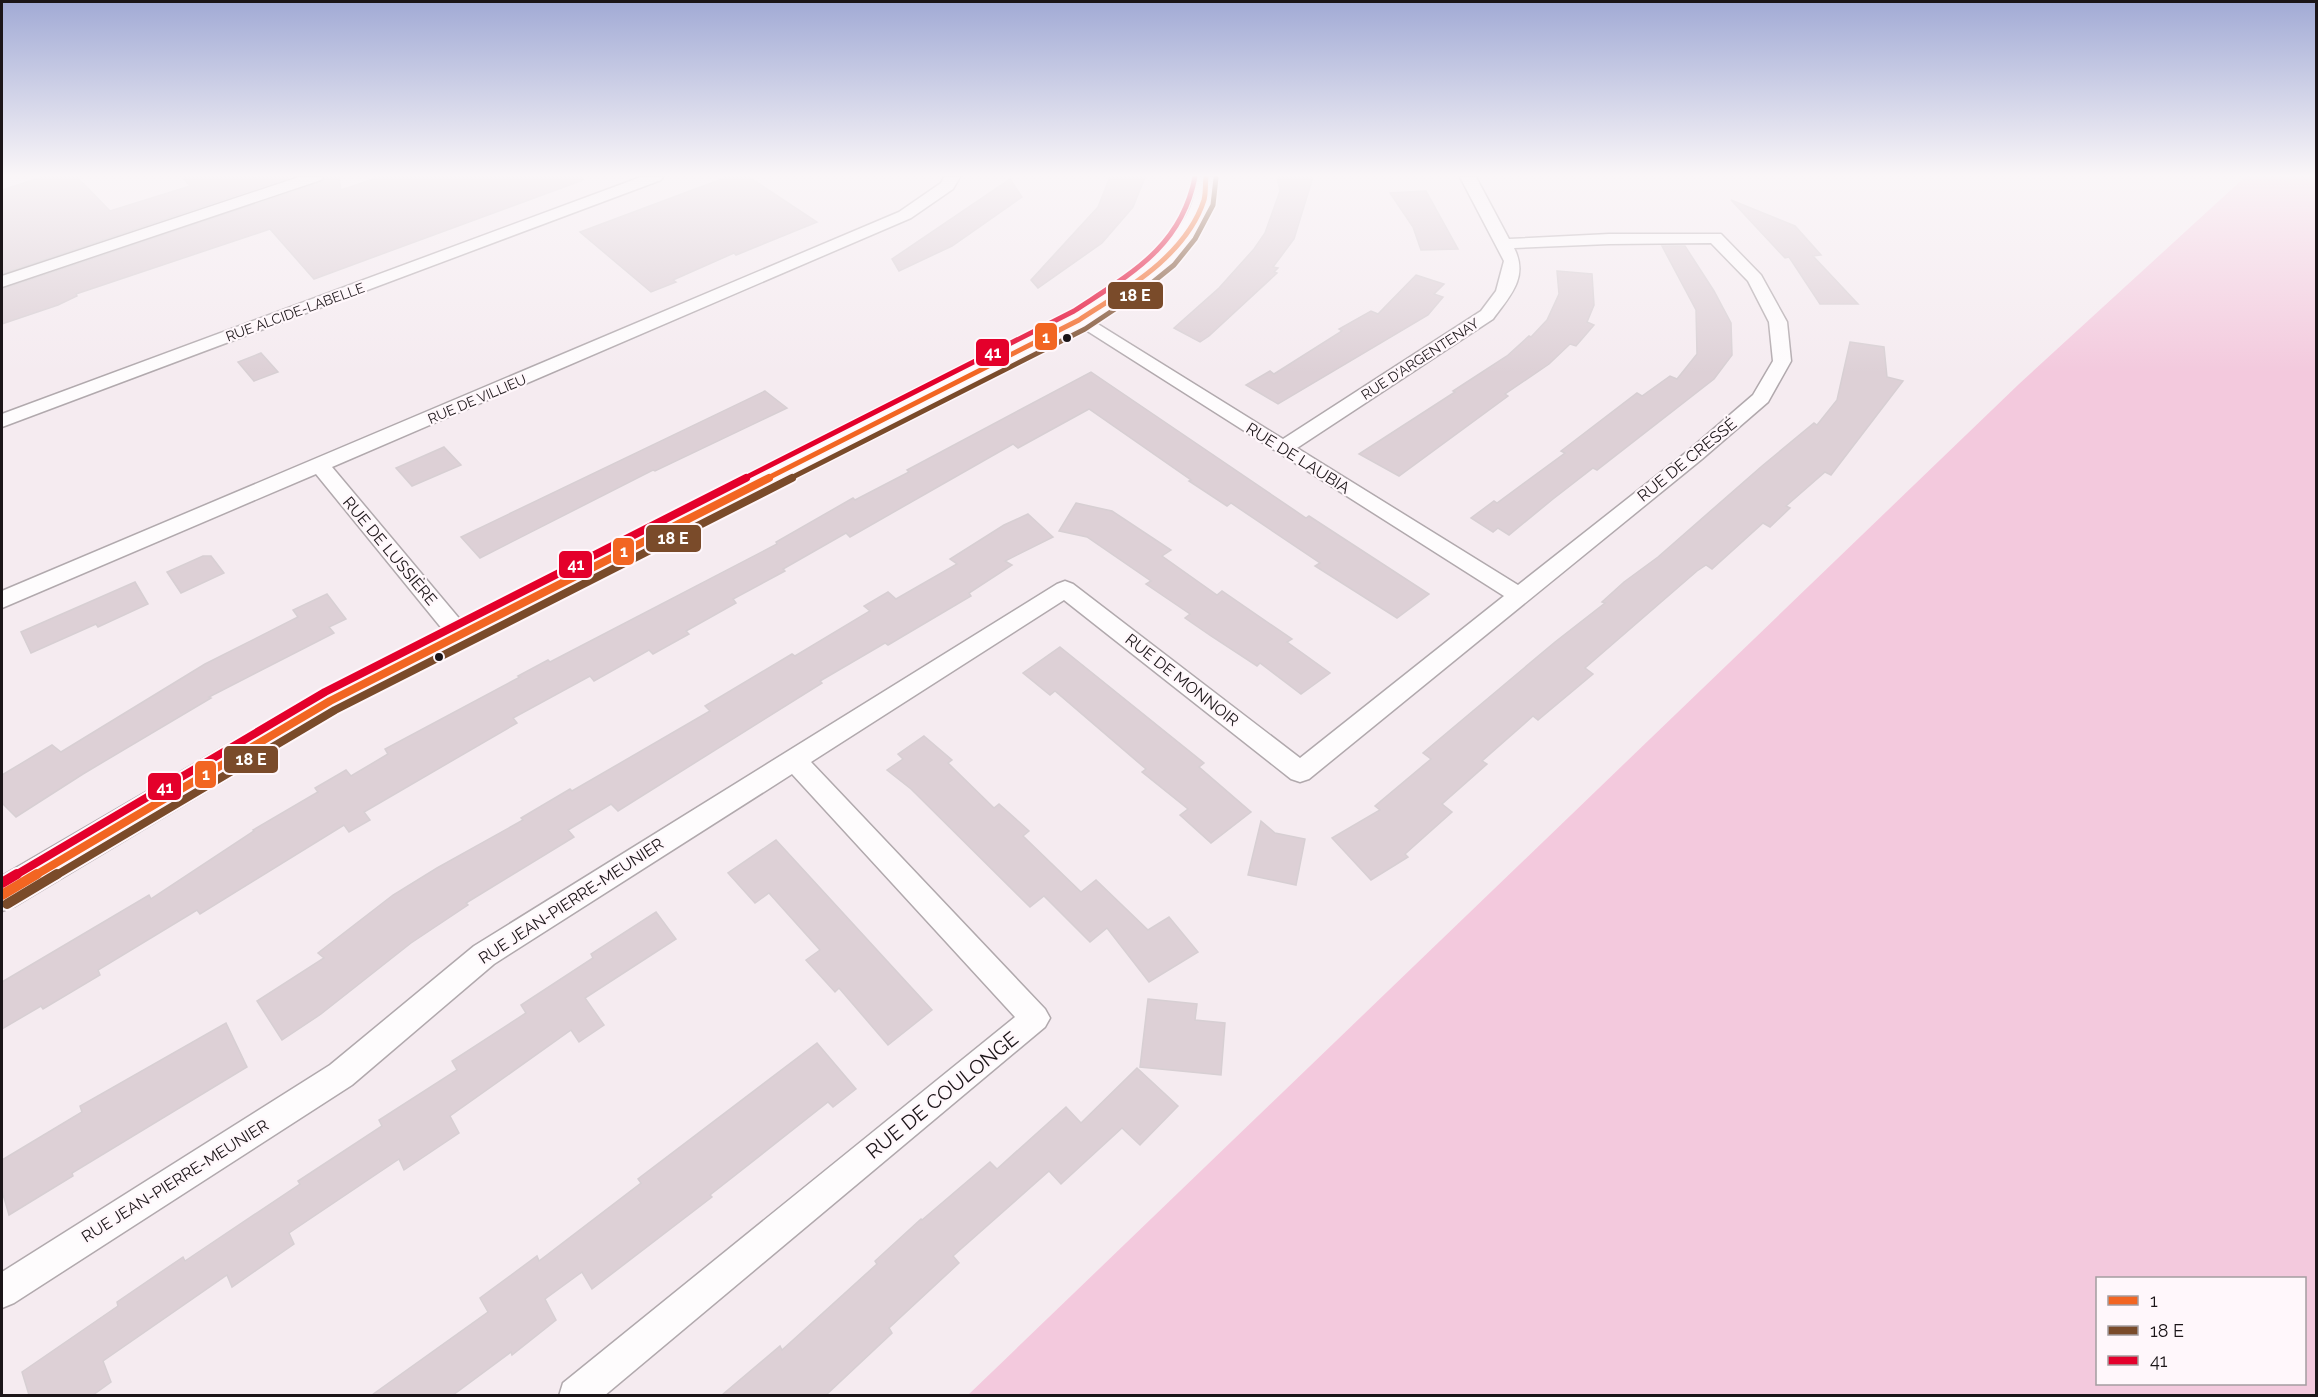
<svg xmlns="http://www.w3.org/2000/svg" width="2318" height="1397" viewBox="0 0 2318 1397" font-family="Raleway,sans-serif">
  <rect width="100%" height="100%" fill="#f5ebf0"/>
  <!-- green -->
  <path fill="#f3c9dd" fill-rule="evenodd" d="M2245,177H2316V1395H968L2019,384ZM2098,1278H2304V1384H2098Z"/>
  <!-- building -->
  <g fill="#ddd0d6" stroke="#d7cfd3" stroke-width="1.5">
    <polygon points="42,177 77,177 110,211 190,186 182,177 291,177 2,274 2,190"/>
    <polygon points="325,177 339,177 341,190 379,177 582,177 583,180 314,279 270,229 76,294 77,296 58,305 2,324 2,289 322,182"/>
    <polygon points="727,177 749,177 817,222 736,255 734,253 673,280 676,282 651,292 580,232"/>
    <polygon points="1110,177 1145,177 1133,207 1102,243 1038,288 1031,280 1098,207"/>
    <polygon points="1277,177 1313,177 1294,239 1273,267 1278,268 1274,272 1277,273 1209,336 1200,342 1174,328 1219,288 1254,249 1265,233 1280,191"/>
    <polygon points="1010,179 1022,197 952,246 899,271 892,259"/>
    <polygon points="1426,191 1458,249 1421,250 1413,227 1390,193"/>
    <polygon points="1731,200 1795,226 1821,255 1813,256 1858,304 1820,304 1789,257 1785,258"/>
    <polygon points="1662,246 1685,246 1714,291 1731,323 1732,355 1714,379 1597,470 1593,468 1553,499 1509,535 1498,528 1493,532 1471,518 1494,501 1497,503 1565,453 1561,451 1637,393 1642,396 1670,376 1677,379 1697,354 1696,310"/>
    <polygon points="1557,271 1592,274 1594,305 1587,322 1594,325 1576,346 1570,344 1549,364 1505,394 1508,396 1399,476 1359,454 1455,392 1453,391 1507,356 1529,336 1531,337 1547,320 1559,294"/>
    <polygon points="1416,275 1444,284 1434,294 1443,297 1428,315 1278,404 1246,385 1270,371 1274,374 1342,331 1339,329 1371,311 1378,314"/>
    <polygon points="1850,342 1884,347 1887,377 1903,381 1831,475 1825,472 1786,506 1790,508 1770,527 1763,523 1712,569 1706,565 1697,571 1585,668 1593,674 1538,720 1533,716 1482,761 1487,764 1442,804 1452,812 1405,854 1408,857 1371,880 1332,838 1380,810 1375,806 1431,759 1423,753 1555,642 1605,603 1602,602 1624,582 1658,557 1762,466 1814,423 1817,425 1837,400"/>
    <polygon points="261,353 278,372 254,381 238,362"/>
    <polygon points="1091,372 1306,518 1309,516 1429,594 1397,618 1315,566 1320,563 1231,503 1227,506 1189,481 1191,480 1089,409 1018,448 1013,444 850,537 846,533 783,569 785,571 733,599 736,603 686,631 689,634 653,654 649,650 594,681 590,676 513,718 517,723 364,812 370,820 349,832 344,825 200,914 197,910 98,970 100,975 43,1009 41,1006 2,1029 2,982 149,895 151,899 254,831 253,830 318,792 315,788 346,770 351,776 388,754 385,749 520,677 518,676 548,660 550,662 777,544 776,542 853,498 855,500 909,472 907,470"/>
    <polygon points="765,391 787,408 655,471 653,470 480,558 461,537"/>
    <polygon points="444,447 461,465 412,486 396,468"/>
    <polygon points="1076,503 1112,511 1171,550 1162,556 1217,595 1222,591 1292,639 1287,642 1330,673 1301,694 1260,663 1257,666 1211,636 1185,618 1190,614 1146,584 1151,581 1087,537 1059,531"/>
    <polygon points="1028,514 1053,537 1005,561 1012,565 969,593 971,596 888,645 885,643 820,681 822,683 618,811 611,804 568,830 574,837 466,903 468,905 411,943 321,1014 282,1040 257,1001 324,958 318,953 393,895 437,868 523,820 521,818 570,789 572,791 710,711 705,706 792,654 795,656 870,611 864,606 888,592 896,599 957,564 950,559 1004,525"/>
    <polygon points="203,556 211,556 224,573 181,593 167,572"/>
    <polygon points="135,582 148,604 98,627 96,624 31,653 21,632"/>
    <polygon points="327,594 346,619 329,627 334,633 209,697 211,698 83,774 16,817 2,803 2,775 52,745 61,752 205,664 298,617 293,610"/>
    <polygon points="1060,647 1204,763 1199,767 1251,812 1211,843 1180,815 1188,809 1142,772 1146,769 1055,691 1050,695 1023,673"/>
    <polygon points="924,736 952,760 948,763 994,808 999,804 1029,831 1023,836 1081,892 1096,880 1148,930 1169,917 1198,952 1149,982 1107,928 1090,942 1044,896 1030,907 911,789 887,770 903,759 898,754"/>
    <polygon points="1261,821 1275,833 1305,839 1296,885 1248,875"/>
    <polygon points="776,840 932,1010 888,1045 839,988 835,992 806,960 820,950 769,893 755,903 728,873"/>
    <polygon points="656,912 676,939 585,998 604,1025 579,1042 571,1030 450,1116 459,1133 404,1170 399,1159 289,1233 294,1244 232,1287 227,1275 103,1361 111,1382 93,1395 29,1395 22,1372 118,1306 117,1302 183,1257 185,1261 300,1184 298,1181 382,1126 379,1120 457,1070 452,1061 526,1013 521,1005 593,958 591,954"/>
    <polygon points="1148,999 1197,1004 1195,1020 1225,1023 1221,1075 1140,1067"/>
    <polygon points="226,1023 247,1067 72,1173 73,1176 9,1215 2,1191 2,1160 82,1112 80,1106"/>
    <polygon points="817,1043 856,1089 833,1107 828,1102 710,1195 712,1197 592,1289 582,1272 545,1299 556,1320 512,1355 511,1352 453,1395 372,1395 488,1312 480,1298 537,1256 539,1261 641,1183 638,1179"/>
    <polygon points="1137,1068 1178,1106 1140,1145 1122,1128 1061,1184 1049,1171 953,1256 959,1263 889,1328 892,1333 826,1395 722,1395 780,1346 782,1350 877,1264 875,1261 921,1219 922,1220 990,1162 997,1169 1066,1107 1081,1123"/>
  </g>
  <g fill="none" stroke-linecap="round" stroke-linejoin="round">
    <!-- street casing -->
    <g stroke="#b1a9ad" stroke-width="3">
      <g id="street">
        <polygon points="299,177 323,177 321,180 2,287 2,276"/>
        <polygon points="641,177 663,177 661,180 2,427 2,414"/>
        <polygon points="944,177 960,177 953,189 911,218 332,467 468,629 471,635 468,641 460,643 452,641 316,474 2,608 2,591 899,212 941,183"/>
        <path d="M1460,177H1476L1509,239L1609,234H1721L1761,275L1787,322L1791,361L1768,402L1702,459L1309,779L1300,782L1291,779L1064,600L811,762L1045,1009L1050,1018L1045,1027L604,1396H559L563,1383L1015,1017L792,774L494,964L352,1085L14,1303L2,1308V1272L330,1065L474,946L1057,584L1065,581L1073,584L1300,758L1504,596L1070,320L1073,316H1085L1283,439L1481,311L1496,291L1504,261ZM1711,243L1748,281L1769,322L1773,361L1753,395L1688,451L1518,585L1297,448L1493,319C1510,296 1529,277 1514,248L1609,244Z"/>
      </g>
    </g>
    <!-- secondary casing -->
    <g stroke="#b1a9ad" stroke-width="3">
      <path id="secondary" d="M1195,177H1217L1215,200L1197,233L1174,263L1144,287L1088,325L342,710L15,906L2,911V876L318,692L1070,315C1113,286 1176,252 1193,200C1195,194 1195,185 1195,177Z"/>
    </g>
    <!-- street -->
    <use href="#street" fill="#fefcfd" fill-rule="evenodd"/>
    <!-- secondary -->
    <use href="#secondary" fill="#fefcfd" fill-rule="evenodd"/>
    <!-- bus-1-far2 casing -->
    <g stroke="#fff7fb" stroke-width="8">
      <path id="bus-1-far2" d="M766,479L1079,320C1125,290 1186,256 1204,200C1206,193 1205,184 1206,177"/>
    </g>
    <!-- bus-1-far1 casing -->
    <g stroke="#fff7fb" stroke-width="12">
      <polyline id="bus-1-far1" points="34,876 330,701 769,478"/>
    </g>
    <!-- bus-1 casing -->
    <g stroke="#fff7fb" stroke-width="14">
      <polyline id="bus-1" points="2,895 37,874"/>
    </g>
    <!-- bus-2-far2 casing -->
    <g stroke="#fff7fb" stroke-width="8">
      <polyline id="bus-2-far2" points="789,479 1085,329 1142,291 1174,265 1195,239 1213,205 1216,178"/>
    </g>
    <!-- bus-2-far1 casing -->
    <g stroke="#fff7fb" stroke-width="12">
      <polyline id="bus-2-far1" points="55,876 335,710 792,478"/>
    </g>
    <!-- bus-2 casing -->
    <g stroke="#fff7fb" stroke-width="14">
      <polyline id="bus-2" points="7,904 57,874"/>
    </g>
    <!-- bus-3-far2 casing -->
    <g stroke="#fff7fb" stroke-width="8">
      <path id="bus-3-far2" d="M743,479L1074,311C1130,274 1181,248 1195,177"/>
    </g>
    <!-- bus-3-far1 casing -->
    <g stroke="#fff7fb" stroke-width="12">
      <polyline id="bus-3-far1" points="14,876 325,692 746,478"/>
    </g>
    <!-- bus-3 casing -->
    <g stroke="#fff7fb" stroke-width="14">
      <polyline id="bus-3" points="2,883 17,874"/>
    </g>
    <!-- bus-1-far2 -->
    <use href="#bus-1-far2" stroke="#f26522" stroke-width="5"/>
    <!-- bus-1-far1 -->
    <use href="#bus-1-far1" stroke="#f26522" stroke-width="8"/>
    <!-- bus-1 -->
    <use href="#bus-1" stroke="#f26522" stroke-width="10"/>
    <!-- bus-2-far2 -->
    <use href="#bus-2-far2" stroke="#7a4b2a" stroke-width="5"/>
    <!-- bus-2-far1 -->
    <use href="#bus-2-far1" stroke="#7a4b2a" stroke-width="8"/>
    <!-- bus-2 -->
    <use href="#bus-2" stroke="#7a4b2a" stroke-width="10"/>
    <!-- bus-3-far2 -->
    <use href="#bus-3-far2" stroke="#e4002b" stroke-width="5"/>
    <!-- bus-3-far1 -->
    <use href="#bus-3-far1" stroke="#e4002b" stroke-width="8"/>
    <!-- bus-3 -->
    <use href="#bus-3" stroke="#e4002b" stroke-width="10"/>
  </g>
  <!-- sky -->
  <linearGradient id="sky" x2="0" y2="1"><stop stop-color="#a1aad5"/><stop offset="0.47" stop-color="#faf6f8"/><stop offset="1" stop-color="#faf6f8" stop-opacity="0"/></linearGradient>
  <rect width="2318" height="373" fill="url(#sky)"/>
  <!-- markers -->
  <g fill="#1b1518" stroke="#fff7fb" stroke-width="2">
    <circle cx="1067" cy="338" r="5"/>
    <circle cx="439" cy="657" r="5"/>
  </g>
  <g text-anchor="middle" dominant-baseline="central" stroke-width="4.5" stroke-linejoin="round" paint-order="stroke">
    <!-- far-street labels -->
    <g font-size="14" fill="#1b1518" stroke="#fff7fb">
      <text transform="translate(295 312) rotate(-20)">RUE ALCIDE-LABELLE</text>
      <text transform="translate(1420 359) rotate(-33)">RUE D'ARGENTENAY</text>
      <text transform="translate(477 399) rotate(-23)">RUE DE VILLIEU</text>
    </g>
    <!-- street labels -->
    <g font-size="16" fill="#1b1518" stroke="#fff7fb">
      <text transform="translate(1298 458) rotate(32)">RUE DE LAUBIA</text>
      <text transform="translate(1687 460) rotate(-39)">RUE DE CRESSÉ</text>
      <text transform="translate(390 551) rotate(50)">RUE DE LUSSIÈRE</text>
      <text transform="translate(1182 680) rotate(38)">RUE DE MONNOIR</text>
      <text transform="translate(571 901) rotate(-33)">RUE JEAN-PIERRE-MEUNIER</text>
      <text transform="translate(175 1181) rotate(-32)">RUE JEAN-PIERRE-MEUNIER</text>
    </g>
    <!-- near-street labels -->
    <g font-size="20" fill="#1b1518" stroke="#fff7fb">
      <text transform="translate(942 1095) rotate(-39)">RUE DE COULONGE</text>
    </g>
  </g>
  <g stroke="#fff7fb" stroke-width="2">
    <rect x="1107" y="281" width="57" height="29" rx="6" fill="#7a4b2a"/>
    <rect x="1034" y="322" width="24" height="29" rx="6" fill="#f26522"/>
    <rect x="975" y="338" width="35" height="29" rx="6" fill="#e4002b"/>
    <rect x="645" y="524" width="57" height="29" rx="6" fill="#7a4b2a"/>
    <rect x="612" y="537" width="23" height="29" rx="6" fill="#f26522"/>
    <rect x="558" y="550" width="35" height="29" rx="6" fill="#e4002b"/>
    <rect x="223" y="745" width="56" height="29" rx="6" fill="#7a4b2a"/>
    <rect x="194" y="760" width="23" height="29" rx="6" fill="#f26522"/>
    <rect x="147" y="772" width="35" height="29" rx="6" fill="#e4002b"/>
  </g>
  <g font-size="16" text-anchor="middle" font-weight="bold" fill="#fff">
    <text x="1135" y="301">18 E</text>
    <text x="1046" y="343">1</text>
    <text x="993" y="358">41</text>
    <text x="673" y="544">18 E</text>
    <text x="624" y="557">1</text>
    <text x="576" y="570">41</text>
    <text x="251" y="765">18 E</text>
    <text x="206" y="780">1</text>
    <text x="165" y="793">41</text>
  </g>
  <!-- border -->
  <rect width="2318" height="1397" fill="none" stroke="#1b1518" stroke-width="6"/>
  <!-- legend -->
  <rect x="2096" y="1277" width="210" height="108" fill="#fff7fb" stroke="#a49da0" stroke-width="1.5"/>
  <rect x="2108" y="1296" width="30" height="9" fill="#f26522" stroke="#a49da0" stroke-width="1.5"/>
  <text x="2150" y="1307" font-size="18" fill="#1b1518">1</text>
  <rect x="2108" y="1326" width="30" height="9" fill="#7a4b2a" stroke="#a49da0" stroke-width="1.5"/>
  <text x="2150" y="1337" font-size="18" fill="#1b1518">18 E</text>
  <rect x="2108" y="1356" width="30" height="9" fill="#e4002b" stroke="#a49da0" stroke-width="1.5"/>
  <text x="2150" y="1367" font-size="18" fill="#1b1518">41</text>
</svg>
